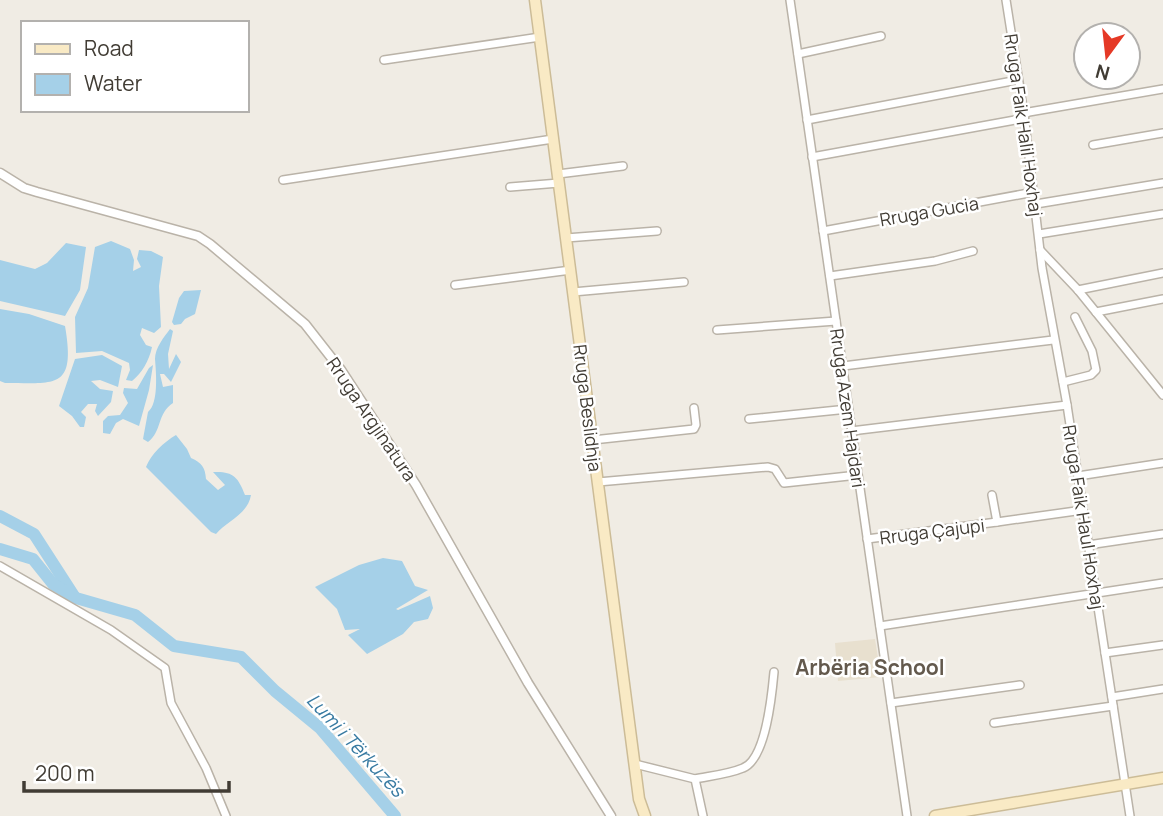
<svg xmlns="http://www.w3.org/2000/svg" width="1163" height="816" viewBox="0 0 1163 816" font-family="Manrope,sans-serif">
  <rect width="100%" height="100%" fill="#f0ece4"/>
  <!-- education -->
  <polygon fill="#e8e0cf" points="875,639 881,677 838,681 835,643"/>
  <!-- water -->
  <g fill="#a5d0e8">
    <path d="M111,241L130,249L134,260L133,271L141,267L137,259L139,250L151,251L163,257L159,286L161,327L154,333L142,328L140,335L146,345L152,347C149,361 142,373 132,381L126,380L130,370L129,363L102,351L76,353L75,317L88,288L95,247Z"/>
    <polygon points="66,243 86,247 80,290 65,316 0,301 0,260 35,269 47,263"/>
    <polygon points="201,290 195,314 185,319 181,324 174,325 172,322 179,298 184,291"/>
    <path d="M0,309L29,314L65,326C76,390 56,383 5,383L0,381Z"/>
    <path d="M170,329L173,331L168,354L169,369L176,354L181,362L171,382L164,374H160L163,387L173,385V403C157,413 162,432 148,442L143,439L148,412C159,403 156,372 155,359C155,348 164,337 170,329Z"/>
    <polygon points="102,355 122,366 118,387 100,380 91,381 100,389 113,391 111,402 98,416 95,411 97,404 88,404 81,412 86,417 84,427 80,427 72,416 59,406 75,359"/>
    <polygon points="153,365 149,390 139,426 123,419 116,423 110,434 103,433 103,421 108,416 120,415 128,403 123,393 124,388 137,389 149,368"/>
    <path d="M176,435L187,449L191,458C202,463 205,467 206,479L218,490L225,485L213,472C232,471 238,476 245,495H251C248,514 227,521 216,534L211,532L146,467C151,454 164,442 176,435Z"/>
    <polygon points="383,558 402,561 415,586 428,590 396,609 398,610 430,596 433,608 428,619 414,622 403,634 367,654 348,635 360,629 345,630 337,609 315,587 359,565"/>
  </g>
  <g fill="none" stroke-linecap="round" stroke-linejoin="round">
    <!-- river -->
    <g stroke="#a5d0e8" stroke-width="12">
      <polyline points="0,516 34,534 74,596"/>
      <polyline points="0,549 33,559 53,584 76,598 135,615 174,646 241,657 275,691 320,728 395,816"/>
    </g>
    <!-- minor casing -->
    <g stroke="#bab3a8" stroke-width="10">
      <g id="minor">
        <polyline points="790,0 907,816"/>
        <polyline points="1006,0 1024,114 1042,268 1067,405 1130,816"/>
        <polyline points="798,54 881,36"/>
        <polyline points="384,60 540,37"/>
        <polyline points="807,120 1018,80"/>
        <polyline points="1093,145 1163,133"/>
        <polyline points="812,157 1015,120 1029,112 1163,89"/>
        <polyline points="558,174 623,166"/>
        <polyline points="283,180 553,139"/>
        <polyline points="510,187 559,183"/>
        <polyline points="1036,204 1163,183"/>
        <polyline points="823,231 1034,192"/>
        <polyline points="1039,234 1163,214"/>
        <polyline points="566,238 657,231"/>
        <polyline points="1040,250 1078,290 1163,395"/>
        <polyline points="830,276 935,261 973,251"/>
        <polyline points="455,285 571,270"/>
        <polyline points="1078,290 1163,273"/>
        <polyline points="573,292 684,282"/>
        <polyline points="1096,312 1163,299"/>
        <polyline points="717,330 836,321"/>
        <polyline points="843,366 1053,340"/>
        <polyline points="1063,382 1091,375 1096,370 1092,351 1075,317"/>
        <polyline points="749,419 848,409"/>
        <polyline points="851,431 1067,405"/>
        <polyline points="593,440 694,429 696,425 694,408"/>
        <polyline points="1078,476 1163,463"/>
        <polyline points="598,482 768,467 775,469 784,483 858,475"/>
        <polyline points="992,495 997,522 1083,510"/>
        <polyline points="867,539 997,522"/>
        <polyline points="1088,545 1163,534"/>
        <polyline points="0,566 111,630 165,668 171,703 206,768 226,816"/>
        <polyline points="880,626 1163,583"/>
        <polyline points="1105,653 1163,645"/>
        <polyline points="1112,697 1163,689"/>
        <polyline points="891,703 1020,685"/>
        <polyline points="994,723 1113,706"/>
        <polyline points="635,764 695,779 703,816"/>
        <path d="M695,779C710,776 729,774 743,768C766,759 772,694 774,672"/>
      </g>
    </g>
    <!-- tertiary casing -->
    <g stroke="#bab3a8" stroke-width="11">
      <polyline id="tertiary" points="0,173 24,188 37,192 198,236 210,244 305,324 341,370 416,485 528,683 611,816"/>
    </g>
    <!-- secondary casing -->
    <g stroke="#ccbc97" stroke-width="13">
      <g id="secondary">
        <polyline points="535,0 639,799 645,816"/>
        <polyline points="935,816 1163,778"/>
      </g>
    </g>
    <!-- minor -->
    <use href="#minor" stroke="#fff" stroke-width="7"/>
    <!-- tertiary -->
    <use href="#tertiary" stroke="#fff" stroke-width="8"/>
    <!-- secondary -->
    <use href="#secondary" stroke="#f9eac5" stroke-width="10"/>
  </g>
  <g text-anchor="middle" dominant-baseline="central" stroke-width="5" stroke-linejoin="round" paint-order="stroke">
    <!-- street labels -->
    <g font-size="18" fill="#413c34" stroke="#fff">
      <text transform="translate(1024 125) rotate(82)">Rruga Faik Halil Hoxhaj</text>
      <text transform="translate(929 211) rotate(-10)">Rruga Gucia</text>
      <text transform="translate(588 408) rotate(83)">Rruga Beslidhja</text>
      <text transform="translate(848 408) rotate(82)">Rruga Azem Hajdari</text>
      <text transform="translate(372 419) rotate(56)">Rruga Argjinatura</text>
      <text transform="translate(1084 517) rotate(81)">Rruga Faik Haul Hoxhaj</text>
      <text transform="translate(932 531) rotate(-7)">Rruga Çajupi</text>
    </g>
    <!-- water labels -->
    <g font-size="19" font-style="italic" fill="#397ba2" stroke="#fff">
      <text transform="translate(356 745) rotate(47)">Lumi i Tërkuzës</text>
    </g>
    <!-- quarter labels -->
    <g font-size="21" font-weight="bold" fill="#63594d" stroke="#fff">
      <text x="870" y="667">Arbëria School</text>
    </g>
  </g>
  <!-- legend -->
  <rect x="21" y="21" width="228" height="91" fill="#ffffff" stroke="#b3b1ae" stroke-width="2"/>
  <rect x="35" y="44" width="35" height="10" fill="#f9eac5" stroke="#b3b1ae" stroke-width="2"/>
  <text x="84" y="56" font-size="21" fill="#413c34">Road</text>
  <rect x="35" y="74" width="35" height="21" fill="#a5d0e8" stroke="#b3b1ae" stroke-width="2"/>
  <text x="84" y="91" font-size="21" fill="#413c34">Water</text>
  <!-- north arrow -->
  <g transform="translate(1107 56) rotate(195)"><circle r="33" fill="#ffffff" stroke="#b3b1ae" stroke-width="2"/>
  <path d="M0-5L12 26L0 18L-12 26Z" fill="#e53926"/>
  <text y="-10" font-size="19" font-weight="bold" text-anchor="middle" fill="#413c34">N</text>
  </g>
  <!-- scale -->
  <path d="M24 781v10h205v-10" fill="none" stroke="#413c34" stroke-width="3.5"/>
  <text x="35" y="781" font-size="21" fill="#413c34" stroke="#ffffff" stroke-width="5" paint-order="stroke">200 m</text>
</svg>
